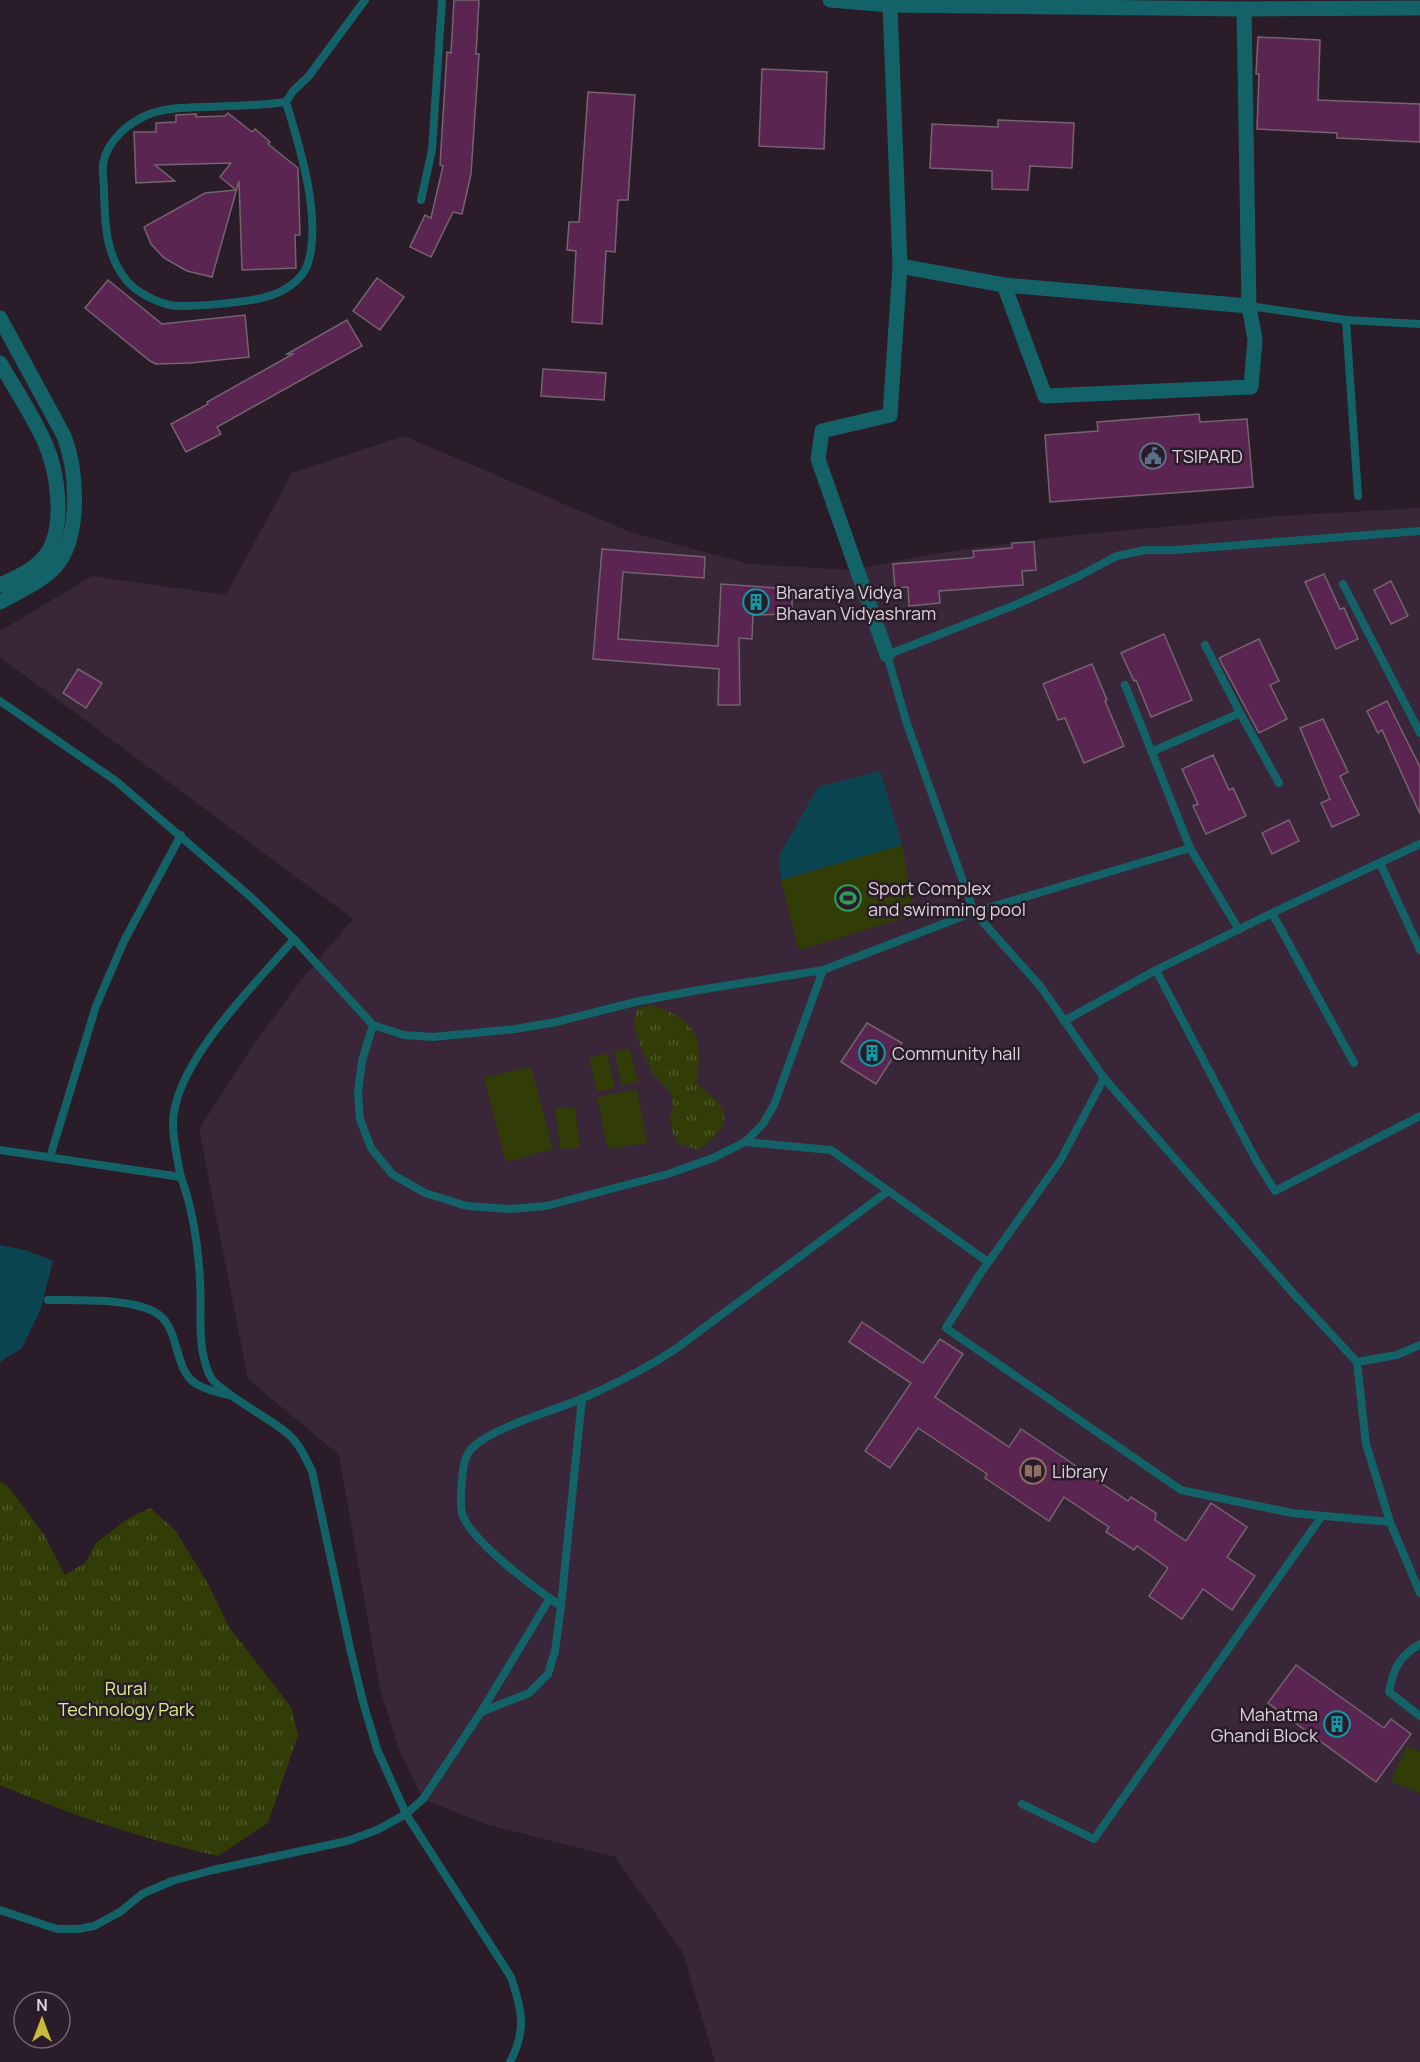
<svg xmlns="http://www.w3.org/2000/svg" width="1420" height="2062" viewBox="0 0 1420 2062" font-family="Manrope,sans-serif">
  <defs>
    <pattern id="park-tufts" width="24" height="20" patternUnits="userSpaceOnUse" patternTransform="scale(1.5)"><rect width="24" height="20" fill="#323c07"/><path d="M3 7l-1-3M5 7V3M7 7l1-3M15 17l-1-3M17 17v-4M19 17l1-3" fill="none" stroke="#4f572b"/></pattern>
  </defs>
  <rect width="100%" height="100%" fill="#2a1c29"/>
  <!-- built -->
  <polygon fill="#392638" points="404,436 630,532 750,564 851,570 932,554 1065,536 1279,516 1420,508 1420,2062 715,2062 683,1953 615,1857 485,1824 423,1799 399,1749 380,1689 339,1455 248,1379 199,1129 254,1044 301,980 353,919 0,657 0,631 92,576 226,595 292,473"/>
  <!-- green -->
  <g fill="#323c07">
    <polygon points="902,845 914,915 799,950 781,880"/>
    <polygon points="629,1049 638,1081 622,1086 614,1052"/>
    <polygon points="607,1053 615,1088 597,1092 589,1058"/>
    <polygon points="531,1067 553,1149 506,1162 484,1077"/>
    <polygon points="637,1089 647,1143 608,1149 597,1097"/>
    <polygon points="575,1107 580,1148 560,1149 555,1108"/>
    <polygon points="1407,1746 1420,1752 1420,1794 1391,1781"/>
  </g>
  <!-- park -->
  <g fill="url(#park-tufts)">
    <path d="M652,1005C698,1020 704,1039 696,1084C733,1109 734,1121 700,1150L679,1144L673,1134L670,1119L673,1108L672,1095L652,1073L637,1037L634,1020L638,1008Z"/>
    <path d="M0,1481L8,1486L45,1536L65,1575L85,1563L96,1543L127,1519L150,1508L176,1531L208,1584L229,1627L291,1707L298,1735L268,1823L218,1856C143,1839 71,1815 0,1785Z"/>
  </g>
  <!-- water -->
  <g fill="#0c4552">
    <polygon points="880,771 902,845 781,880 779,856 818,787"/>
    <polygon points="0,1245 25,1250 53,1261 41,1308 22,1348 0,1362"/>
  </g>
  <!-- building -->
  <g fill="#5b2551" stroke="#756370" stroke-width="1.5">
    <polygon points="454,0 479,0 476,54 479,54 471,174 462,214 453,212 431,257 410,247 425,215 431,218 443,166 440,165 447,52 451,53"/>
    <polygon points="1258,37 1320,40 1318,100 1420,104 1420,142 1337,138 1337,133 1257,129 1259,74 1256,74"/>
    <polygon points="762,69 827,72 824,149 759,146"/>
    <polygon points="588,92 635,95 628,200 618,200 615,252 606,251 602,324 572,322 576,251 567,250 569,222 579,222"/>
    <polygon points="228,113 252,132 255,129 270,142 268,144 298,168 300,235 295,235 296,268 242,270 239,181 212,277 187,271 164,258 151,244 144,227 205,193 236,190 220,177 231,163 155,165 175,181 136,183 134,132 156,132 156,123 176,122 176,115 196,114 196,117 225,116"/>
    <polygon points="998,120 1074,123 1072,168 1030,166 1028,190 992,189 992,171 930,168 932,124 998,127"/>
    <polygon points="377,278 404,297 380,330 353,311"/>
    <polygon points="108,280 162,324 245,315 249,357 190,363 156,364 150,361 85,308"/>
    <polygon points="347,320 362,346 217,427 221,434 186,452 171,424 208,404 207,402 293,354 287,354"/>
    <polygon points="543,369 606,373 604,400 541,396"/>
    <polygon points="1199,414 1200,422 1247,419 1253,487 1050,502 1045,435 1098,431 1097,422"/>
    <polygon points="1034,542 1036,570 1022,571 1023,585 939,591 940,603 909,606 908,587 895,588 893,564 970,558 974,557 973,551 1012,548 1012,543"/>
    <polygon points="602,549 705,557 704,578 623,572 618,639 718,646 721,584 792,589 792,614 753,615 752,639 739,638 740,705 718,705 719,669 593,659"/>
    <polygon points="1324,574 1340,609 1344,608 1358,639 1336,649 1305,582"/>
    <polygon points="1391,581 1408,616 1391,624 1374,590"/>
    <polygon points="1164,634 1192,700 1151,717 1136,680 1134,681 1121,653"/>
    <polygon points="1259,639 1279,681 1270,685 1287,719 1259,733 1219,658"/>
    <polygon points="1092,664 1107,700 1105,701 1124,746 1084,763 1065,718 1058,720 1043,684"/>
    <polygon points="78,669 102,683 86,708 63,693"/>
    <polygon points="1387,701 1420,767 1420,814 1382,730 1378,733 1367,711"/>
    <polygon points="1323,719 1348,772 1340,776 1359,815 1332,827 1321,803 1330,799 1300,728"/>
    <polygon points="1213,755 1229,790 1233,788 1246,816 1206,834 1193,806 1198,804 1182,769"/>
    <polygon points="1289,820 1299,841 1272,854 1262,833"/>
    <polygon points="867,1023 902,1043 876,1084 841,1062"/>
    <polygon points="862,1322 923,1363 940,1339 963,1354 935,1397 1009,1447 1021,1429 1128,1501 1131,1497 1156,1513 1155,1520 1186,1541 1211,1503 1247,1527 1227,1557 1255,1576 1232,1610 1203,1589 1182,1619 1149,1596 1168,1568 1137,1546 1134,1550 1106,1532 1109,1527 1064,1497 1049,1521 985,1478 987,1474 918,1428 890,1468 865,1451 911,1383 849,1342"/>
    <polygon points="1296,1665 1384,1728 1391,1719 1411,1734 1376,1782 1268,1703"/>
  </g>
  <g fill="none" stroke-linecap="round" stroke-linejoin="round">
    <!-- lane -->
    <g stroke="#136267" stroke-width="8">
      <path d="M286,102C300,147 323,221 307,266C301,281 283,292 269,296C253,302 186,308 170,305C156,302 136,292 127,281C105,254 105,224 104,191C104,183 102,172 103,164C107,141 127,124 147,115C163,108 183,108 201,107C229,106 258,106 286,102L293,91L308,77L365,0"/>
      <polyline points="421,200 432,150 442,0"/>
      <polyline points="1249,306 1346,320 1420,324"/>
      <polyline points="1346,320 1358,496"/>
      <polyline points="1420,531 1175,550 1145,550 1117,556 1077,577 1015,605 887,655 907,724 974,912 1041,987 1104,1078 1292,1292 1357,1362 1397,1355 1420,1345"/>
      <polyline points="1343,584 1420,733"/>
      <polyline points="1205,645 1240,713"/>
      <path d="M0,701L116,781L252,898L294,939C256,984 175,1061 173,1122C173,1140 177,1159 181,1177L0,1150"/>
      <polyline points="1151,752 1240,713 1279,783"/>
      <polyline points="1190,848 1239,930"/>
      <polyline points="1380,863 1420,950"/>
      <polyline points="1272,913 1354,1063"/>
      <polyline points="294,939 373,1025 404,1035 433,1037 515,1029 556,1022 635,1002 693,991 823,970 974,912 1190,848 1125,685"/>
      <polyline points="1156,970 1257,1162 1275,1191 1420,1116"/>
      <polyline points="1064,1021 1156,970 1272,913 1420,844"/>
      <polyline points="373,1025 362,1061 358,1093 360,1119 371,1148 392,1174 425,1193 467,1206 510,1209 546,1206 668,1174 713,1158 745,1142 763,1124 774,1105 823,970"/>
      <polyline points="1104,1078 1060,1161 980,1274 946,1328 1181,1490 1292,1513 1390,1522"/>
      <polyline points="745,1142 831,1150 988,1262"/>
      <polyline points="50,1157 96,1006 124,941 181,835"/>
      <path d="M181,1177C193,1210 198,1245 200,1280C202,1312 196,1346 210,1376C216,1390 271,1419 287,1433C299,1443 305,1457 312,1471L350,1648L363,1702L377,1749L406,1814L511,1977C522,2010 527,2030 510,2062"/>
      <path d="M48,1300C76,1300 135,1298 158,1314C181,1330 173,1372 198,1385C208,1390 219,1393 229,1395"/>
      <polyline points="1357,1362 1366,1444 1390,1522 1420,1593"/>
      <path d="M561,1606C537,1590 469,1540 462,1513C460,1502 461,1491 462,1481C463,1468 464,1456 473,1447C494,1427 553,1411 581,1399C613,1385 645,1369 674,1350L888,1191"/>
      <path d="M1420,1644C1399,1656 1393,1670 1389,1692L1420,1716"/>
      <polyline points="481,1712 529,1693 548,1674 555,1651 561,1606 582,1398"/>
      <polyline points="1022,1804 1094,1839 1322,1516"/>
      <polyline points="0,1910 57,1929 78,1929 94,1926 120,1912 142,1894 172,1881 213,1870 347,1841 377,1830 406,1814 423,1799 481,1712 550,1598"/>
    </g>
    <!-- street -->
    <g stroke="#136267" stroke-width="15">
      <polyline points="830,0 890,5 1244,9 1420,8"/>
      <polyline points="900,266 1004,285 1249,306"/>
      <polyline points="1004,285 1045,396 1251,387 1255,340 1249,306 1244,9"/>
      <path d="M0,318L64,436C77,470 82,537 55,567C41,582 18,592 0,602"/>
      <path d="M0,363C15,389 33,416 45,443C58,472 66,528 46,555C36,569 15,578 0,585"/>
      <polyline points="887,655 818,459 822,431 890,415 900,266 890,5"/>
    </g>
  </g>
  <!-- icons -->
  <defs>
    <g id="civic-ring" transform="scale(1.35)"><circle r="9.5" fill="#2a1c29" stroke="#5c6f8a" stroke-width="1.5"/><path d="M-.6-6.5H3V-4.5H.6V-3L4-1V1h2V6H-6V1h2V-1L-.6-3ZM-1.2 2.5V6h2.4V2.5Z" fill="#5c6f8a"/></g>
    <g id="building-ring" transform="scale(1.35)"><circle r="9.5" fill="#2a1c29" stroke="#0f9aa8" stroke-width="1.5"/><path d="M-4-6H4V6H1V3H-1V6H-4ZM-2.5-4.3h1.7v1.8h-1.7ZM.8-4.3h1.7v1.8H.8ZM-2.5-1h1.7V.8h-1.7ZM.8-1h1.7V.8H.8Z" fill="#0f9aa8"/></g>
    <g id="stadium-ring" transform="scale(1.35)"><circle r="9.5" fill="#2a1c29" stroke="#2e9e5b" stroke-width="1.5"/><path d="M0-5a6.5 5 0 1 0 0 10a6.5 5 0 1 0 0-10ZM-3.5-1.8h7v3.6h-7Z" fill="#2e9e5b"/></g>
    <g id="library-ring" transform="scale(1.35)"><circle r="9.5" fill="#2a1c29" stroke="#8d6e63" stroke-width="1.5"/><path d="M-6-4Q-3-5.5-.7-3.5V5Q-3 3-6 4ZM6-4Q3-5.5 .7-3.5V5Q3 3 6 4Z" fill="#8d6e63"/></g>
  </defs>
  <g fill-rule="evenodd">
    <use href="#civic-ring" x="1153" y="456"/>
    <use href="#building-ring" x="756" y="602"/>
    <use href="#stadium-ring" x="848" y="898"/>
    <use href="#building-ring" x="872" y="1053"/>
    <use href="#library-ring" x="1033" y="1471"/>
    <use href="#building-ring" x="1337" y="1724"/>
  </g>
  <g text-anchor="middle" dominant-baseline="central" stroke-width="5" stroke-linejoin="round" paint-order="stroke">
    <!-- poi labels -->
    <g font-size="18" fill="#ddd3dc" stroke="#2a1c29" text-anchor="start">
      <text x="1172" y="456">TSIPARD</text>
      <text x="776" y="592">Bharatiya Vidya<tspan x="776" dy="21">Bhavan Vidyashram</tspan></text>
      <text x="868" y="888">Sport Complex<tspan x="868" dy="21">and swimming pool</tspan></text>
      <text x="892" y="1053">Community hall</text>
      <text x="1052" y="1471">Library</text>
      <text x="1318" y="1714" text-anchor="end">Mahatma<tspan x="1318" dy="21">Ghandi Block</tspan></text>
    </g>
    <!-- park labels -->
    <g font-size="18" fill="#d7f08a" stroke="#2a1c29">
      <text x="126" y="1688">Rural<tspan x="126" dy="21">Technology Park</tspan></text>
    </g>
  </g>
  <!-- north arrow -->
  <g transform="translate(42 2020)"><circle r="28" fill="#2a1c29" stroke="#726571" stroke-width="1.5"/>
  <path d="M0-4.5L10 22L0 15L-10 22Z" fill="#c8bb3b"/>
  <text y="-9" font-size="16" font-weight="bold" text-anchor="middle" fill="#ddd3dc">N</text>
  </g>
</svg>
